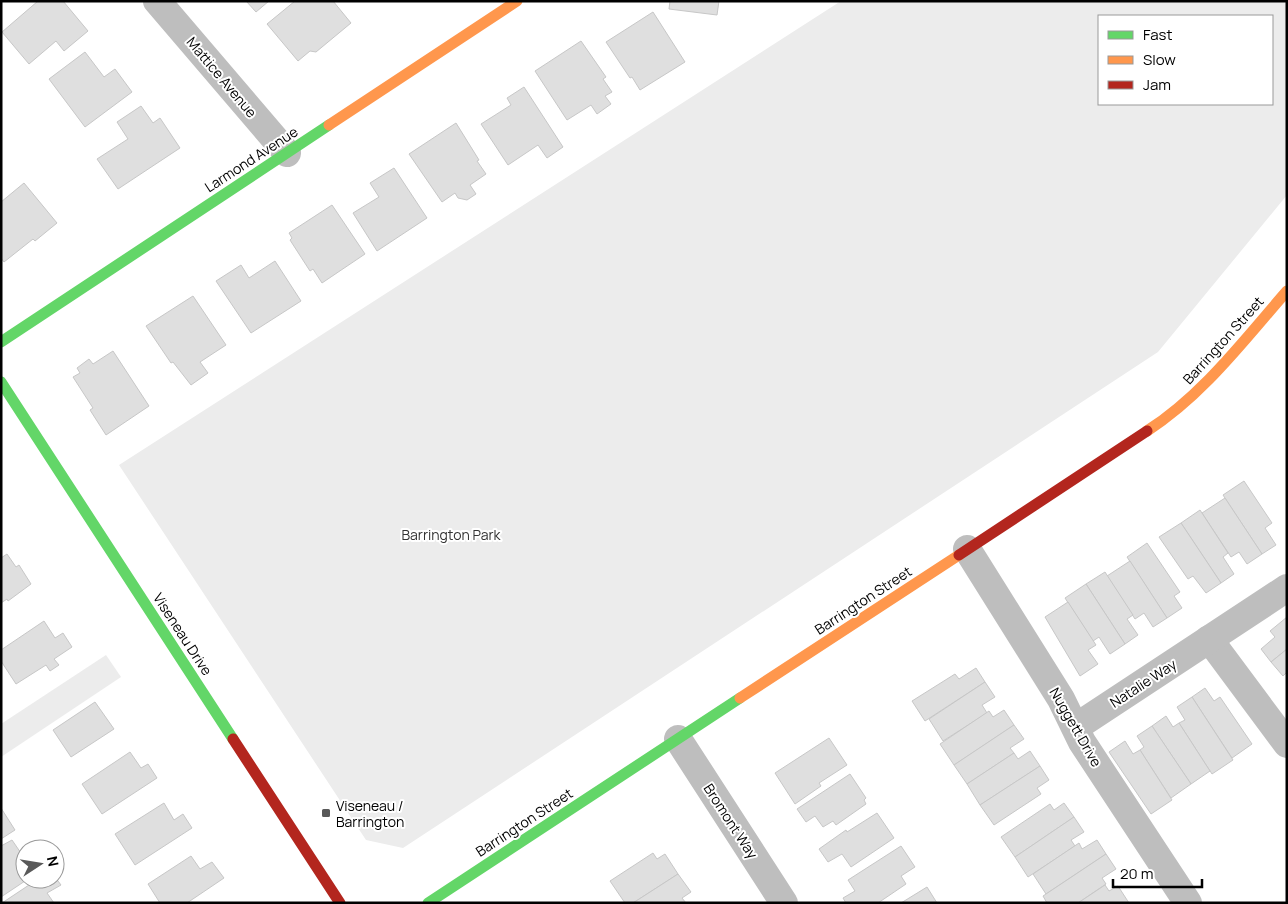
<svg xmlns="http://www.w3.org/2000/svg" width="1288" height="904" viewBox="0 0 1288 904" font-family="Manrope,sans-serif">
  <rect width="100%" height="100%" fill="#fff"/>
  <!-- green -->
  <g fill="#ececec" fill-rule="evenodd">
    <path d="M841,1H1287V195L1158,352L403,848L366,840L119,465ZM1099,16H1272V104H1099Z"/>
    <polygon points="106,655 121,677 1,757 1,724"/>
  </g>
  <!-- building -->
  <g fill="#dfdfdf" stroke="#c7c7c7">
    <polygon points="38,1 63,1 88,31 64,51 56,41 29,64 2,32"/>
    <polygon points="246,1 269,1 256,12"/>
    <polygon points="295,1 333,1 351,23 316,52 310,51 298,61 267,24"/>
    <polygon points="670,1 719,1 717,15 669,9"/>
    <polygon points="653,12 685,62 640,90 632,77 630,78 606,42"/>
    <polygon points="581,41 606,77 603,79 612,92 605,96 611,104 597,114 591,105 567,120 535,71"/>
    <polygon points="85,52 104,77 115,69 132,92 85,127 49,79"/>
    <polygon points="524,87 563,147 547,158 538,145 508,165 481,124 511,105 507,98"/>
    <polygon points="141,106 153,123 160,118 180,148 118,189 97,159 128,139 117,122"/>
    <polygon points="456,123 479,160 477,161 486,174 470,185 476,194 467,200 458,198 455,193 442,202 409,154"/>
    <polygon points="394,168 427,218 377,251 353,213 379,197 370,183"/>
    <polygon points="24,183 57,223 35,241 33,239 4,262 1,258 1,202"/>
    <polygon points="332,205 365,254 322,283 313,269 310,271 290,240 292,238 289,233"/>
    <polygon points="275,261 301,301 251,333 216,281 241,265 249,278"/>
    <polygon points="193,296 226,345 200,362 208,373 191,385 173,362 171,363 146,326"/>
    <polygon points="113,351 149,406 106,435 90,410 93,408 73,377 80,373 77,368 89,359 93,364"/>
    <polygon points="1244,481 1272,523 1265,528 1276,545 1262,554 1223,495"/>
    <polygon points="1225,498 1262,554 1247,564 1239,552 1231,557 1202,513"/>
    <polygon points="1200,510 1228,553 1223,557 1234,574 1221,583 1181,523"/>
    <polygon points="1181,523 1221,583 1206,593 1193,576 1188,579 1159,537"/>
    <polygon points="1147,543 1180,592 1174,596 1182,608 1167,618 1127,557"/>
    <polygon points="7,554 16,567 19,565 31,584 8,601 7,599 1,603 1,558"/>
    <polygon points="1130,561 1167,618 1153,627 1144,613 1135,619 1107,576"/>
    <polygon points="1105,572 1133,615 1127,619 1138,635 1125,644 1086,584"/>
    <polygon points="1086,584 1125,644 1110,654 1099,637 1093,641 1065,598"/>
    <polygon points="1068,602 1096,645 1088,650 1098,664 1080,676 1045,617"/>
    <polygon points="1287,617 1287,649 1271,662 1261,649 1275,637 1270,631"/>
    <polygon points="44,621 55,638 63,633 72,647 54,659 59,665 50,671 46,665 16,684 1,661 1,650"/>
    <polygon points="1287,649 1287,672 1283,676 1271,662"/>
    <polygon points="976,668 985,682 925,721 912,701 955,674 959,679"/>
    <polygon points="985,682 995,697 982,705 987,713 943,741 929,719"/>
    <polygon points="1205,688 1214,701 1220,697 1252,744 1232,758 1192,697"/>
    <polygon points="1192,697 1233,760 1212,774 1179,723 1185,720 1177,707"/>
    <polygon points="95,702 114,729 71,757 53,730"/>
    <polygon points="1004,710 1014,725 954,765 940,744 989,711 993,717"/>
    <polygon points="1166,716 1173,727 1179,723 1210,771 1191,784 1152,726"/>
    <polygon points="1014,725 1024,739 1010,748 1014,753 967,784 954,765"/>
    <polygon points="1152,726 1191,784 1171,798 1140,750 1144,747 1137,736"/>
    <polygon points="829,738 847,765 819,783 821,786 795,804 775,773"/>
    <polygon points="1125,741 1133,754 1140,750 1172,800 1151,814 1109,752"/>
    <polygon points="1030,751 1040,766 980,805 967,784 1014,753 1018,759"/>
    <polygon points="130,752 141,768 148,764 157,778 102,814 82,784"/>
    <polygon points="1040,766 1049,780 1037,788 1041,794 994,825 980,805"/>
    <polygon points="850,774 866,798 864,800 866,804 836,825 833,821 823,827 815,816 806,822 797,809"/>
    <polygon points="164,803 174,820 183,814 192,828 135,865 115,834"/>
    <polygon points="1064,803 1074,817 1015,857 1001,837 1050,804 1054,810"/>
    <polygon points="1,808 15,830 1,839"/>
    <polygon points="877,813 894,838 851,867 842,854 828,862 819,849 846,830 847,832"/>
    <polygon points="1074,817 1084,832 1071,840 1075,846 1028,877 1015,857"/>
    <polygon points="12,840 25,859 25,865 18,870 25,881 1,897 1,846"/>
    <polygon points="1097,840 1106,854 1046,894 1033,874 1079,843 1082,849"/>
    <polygon points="901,846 915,867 901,876 906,884 878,903 846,903 843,898 855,891 848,880"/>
    <polygon points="653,853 657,859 665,854 678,874 633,903 625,903 610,881"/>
    <polygon points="1106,854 1116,869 1102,878 1106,884 1078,903 1047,903 1043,896"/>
    <polygon points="191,856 200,869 212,862 224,878 187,903 160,903 148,884"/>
    <polygon points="678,874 691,892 682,898 686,903 633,903"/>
    <polygon points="55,877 61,885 47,893 54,903 2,903 38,879 55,879"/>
    <polygon points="1105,885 1109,891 1118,886 1129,903 1078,903"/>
    <polygon points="927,887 937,903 901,903"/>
  </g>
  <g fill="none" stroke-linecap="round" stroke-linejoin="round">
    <!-- street -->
    <g stroke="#bebebe" stroke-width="28">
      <polyline points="157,1 287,153"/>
      <polyline points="967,549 1061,699 1082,742 1188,903"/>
      <polyline points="1209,639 1287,744"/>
      <polyline points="1076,727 1287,588"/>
      <polyline points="678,739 784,903"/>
    </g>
    <!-- fast -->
    <g stroke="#63d668" stroke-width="11">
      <polyline points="1,342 329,125"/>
      <polyline points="1,382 233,739"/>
      <polyline points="428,903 740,698"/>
    </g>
    <!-- slow -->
    <g stroke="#ff974d" stroke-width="11">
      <polyline points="329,125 517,1"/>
      <path d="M1147,431C1203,395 1244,340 1287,291"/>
      <polyline points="740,698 959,555"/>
    </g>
    <!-- jam -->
    <g stroke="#b3261e" stroke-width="11">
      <polyline points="959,555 1147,431"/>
      <polyline points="233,739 340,903"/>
    </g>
  </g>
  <!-- markers -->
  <rect fill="#595959" stroke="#fff" stroke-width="2" x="321" y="808" width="10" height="10" rx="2.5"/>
  <g text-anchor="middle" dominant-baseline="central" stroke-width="4" stroke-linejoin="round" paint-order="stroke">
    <!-- street labels -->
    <g font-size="14" fill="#000" stroke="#fff">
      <text transform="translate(222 77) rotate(50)">Mattice Avenue</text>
      <text transform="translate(251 159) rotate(-33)">Larmond Avenue</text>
      <text transform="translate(1223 340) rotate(-48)">Barrington Street</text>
      <text transform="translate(863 600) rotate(-33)">Barrington Street</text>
      <text transform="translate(183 634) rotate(57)">Viseneau Drive</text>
      <text transform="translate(1143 683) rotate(-33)">Natalie Way</text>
      <text transform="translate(1076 727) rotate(60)">Nuggett Drive</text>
      <text transform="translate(731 821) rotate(57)">Bromont Way</text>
      <text transform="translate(524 822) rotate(-33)">Barrington Street</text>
    </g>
    <!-- park labels -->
    <g font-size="14" fill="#333" stroke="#fff">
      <text x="451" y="534">Barrington Park</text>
    </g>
    <!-- poi labels -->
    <g font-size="14" fill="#000" stroke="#fff" text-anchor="start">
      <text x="336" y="805">Viseneau /<tspan x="336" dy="16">Barrington</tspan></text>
    </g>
  </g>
  <!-- border -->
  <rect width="1288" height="904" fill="none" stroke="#000000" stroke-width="5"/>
  <!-- legend -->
  <rect x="1098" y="15" width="175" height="90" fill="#ffffff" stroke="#999999"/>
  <rect x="1108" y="31" width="25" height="8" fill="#63d668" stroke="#999999"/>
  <text x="1143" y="40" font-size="15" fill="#000000">Fast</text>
  <rect x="1108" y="56" width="25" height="8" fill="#ff974d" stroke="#999999"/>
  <text x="1143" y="65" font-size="15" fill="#000000">Slow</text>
  <rect x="1108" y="81" width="25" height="8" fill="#b3261e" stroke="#999999"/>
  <text x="1143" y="90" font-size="15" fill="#000000">Jam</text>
  <!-- north arrow -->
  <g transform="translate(40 864) rotate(78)"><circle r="24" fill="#ffffff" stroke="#999999"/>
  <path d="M0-4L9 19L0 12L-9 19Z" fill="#595959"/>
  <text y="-8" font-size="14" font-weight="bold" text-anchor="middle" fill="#000000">N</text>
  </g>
  <!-- scale -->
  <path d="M1113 879v8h89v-8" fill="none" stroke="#000000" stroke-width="2.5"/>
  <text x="1120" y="879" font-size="15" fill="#000000" stroke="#ffffff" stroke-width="4" paint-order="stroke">20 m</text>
</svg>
